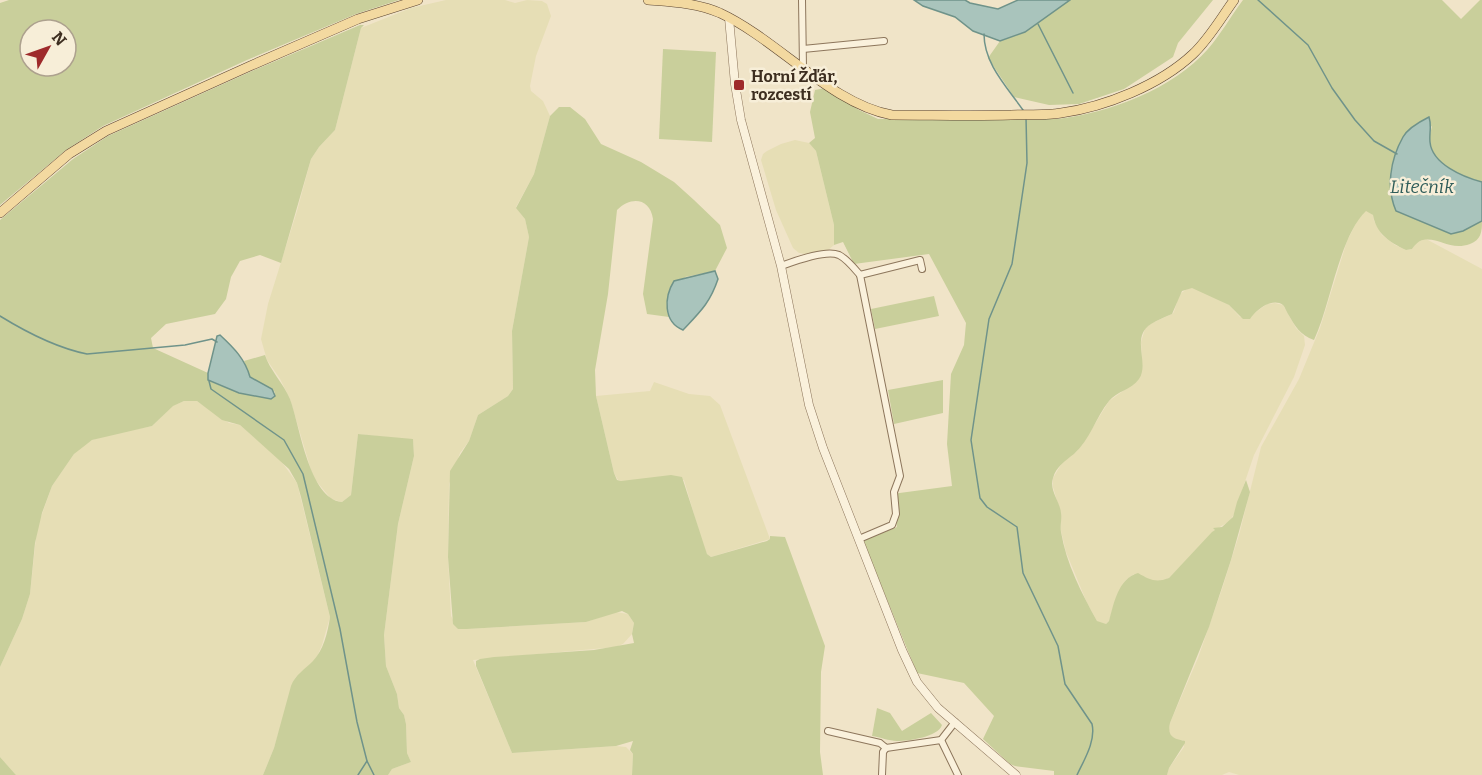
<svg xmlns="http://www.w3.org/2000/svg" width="1482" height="775" viewBox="0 0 1482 775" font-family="Bitter,serif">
  <rect width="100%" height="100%" fill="#f0e4c8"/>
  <!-- farmland -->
  <g fill="#e6deb5">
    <polygon points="446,0 505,0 515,3 527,0 542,1 547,4 551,16 536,56 530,86 531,91 543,101 550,116 534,174 516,207 525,219 529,237 512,331 513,389 508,396 478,415 469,441 460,453 449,484 448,557 451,616 458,629 467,629 586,622 616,612 628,614 634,623 632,634 623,644 616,647 473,660 512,753 616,746 626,747 633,754 632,775 388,775 392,769 411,762 407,753 406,724 404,715 399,708 397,694 386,666 384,635 398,524 414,456 413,440 358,434 351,495 342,502 331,499 313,477 290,399 280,379 267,360 261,339 268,304 297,211 311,159 319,147 335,130 361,28 411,8"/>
    <polygon points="795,140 809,143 816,151 834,225 834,245 827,251 806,254 799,253 793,248 776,210 761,160 763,154 767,151 781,144"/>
    <polygon points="1366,210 1373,215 1374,221 1382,235 1395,245 1406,250 1412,249 1417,242 1426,239 1482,269 1482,775 1239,775 1229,772 1222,775 1167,775 1169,768 1184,747 1183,740 1174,740 1171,737 1169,730 1170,723 1198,658 1222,589 1239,535 1261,447 1299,379 1320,328 1347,241 1359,217"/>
    <polygon points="1188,288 1196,288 1229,305 1240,317 1252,315 1267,304 1275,303 1283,305 1296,328 1304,336 1305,345 1294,377 1254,455 1234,514 1230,521 1218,528 1169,578 1160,582 1151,581 1134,574 1126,580 1117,595 1109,621 1106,624 1101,624 1097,621 1087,603 1066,552 1061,531 1061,514 1053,487 1053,478 1062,463 1075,453 1082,445 1109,401 1137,381 1142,362 1141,342 1145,329 1150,324 1172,314 1174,312 1179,295"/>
    <polygon points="654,382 689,394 710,396 720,405 770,539 711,557 707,554 703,545 684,480 621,481 618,480 614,473 596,396 650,391"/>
    <polygon points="184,401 197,401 229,423 240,425 281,461 297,483 330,617 322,645 316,659 295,678 274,748 263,775 16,775 0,757 0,667 22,619 30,594 37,528 52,486 74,454 82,446 92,440 112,434 152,426 172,406"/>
  </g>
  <!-- green -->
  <g fill="#c9cf9b" fill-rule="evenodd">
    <path d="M9,0H399L356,14L247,60L103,126L66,150L0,205V3ZM30,30H66V66H30Z"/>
    <polygon points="1070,0 1213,0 1178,43 1173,57 1124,89 1079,104 1049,105 1014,97 988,58 1000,41 1025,32"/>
    <path d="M1243,0H1442L1461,19L1480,0H1482V182C1463,177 1432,164 1430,141C1429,136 1431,131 1432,126C1394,156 1382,160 1396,211L1451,234L1463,231L1482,221C1482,232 1481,240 1470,244C1450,251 1439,237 1423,240C1418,241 1415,245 1412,249L1406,250C1389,242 1376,233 1373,215L1366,211C1339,237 1331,304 1314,340C1300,335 1295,326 1288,314C1286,311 1285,307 1283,305C1272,297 1256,310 1250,319H1243L1229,305L1192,288L1182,291L1172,314C1165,317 1157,320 1151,324C1130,337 1150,363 1139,379C1131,390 1117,391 1109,401C1096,417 1090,440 1074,454C1065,461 1056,467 1053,478C1049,491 1060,501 1061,513C1062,519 1060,525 1061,532C1066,563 1082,594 1097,621L1106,624L1109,621C1114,603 1118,579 1138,573C1150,580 1156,583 1169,578L1212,532L1215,530L1213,528L1222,527L1233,517L1237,502L1246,480L1250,492L1231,560L1209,627L1170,723C1167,737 1174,739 1185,741V743L1169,768L1167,775H1054V771L1015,766L1010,764L983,739L994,716L964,683L917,673L863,541L897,527L892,494L952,486L947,444L951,374L964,345L966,323L929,254L854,264L843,242L834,245V225L816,151L809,143L815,138L810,112L815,90L825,88L859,110L878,119H1057C1109,113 1173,89 1208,49C1221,34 1231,16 1243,0Z"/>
    <path d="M360,25H364L361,28L335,130L319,147L311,159L281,263L260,255L240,261L231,277L226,299L215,314L166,324L151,338L153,348L208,373V380C229,391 249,393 271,399L275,392L250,377L244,361L265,355C269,369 284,384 290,399C300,426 309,499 342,502L351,495L358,434L413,439L414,456L398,524L384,635L386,666L397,694L399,708L404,715L406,724L407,753L411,762L392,769L388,775H263L274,748L291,686C295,675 305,669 313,661C323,651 328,632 330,617L301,497L297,483L289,469L240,425L222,420L197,401H184L173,406L152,426L92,440L74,454L52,486L42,513L35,543L30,594L22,619L0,667V220L73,159L108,136L252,71Z"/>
    <polygon points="663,49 716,52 712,142 659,139"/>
    <path d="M559,107H570L585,119L601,144L641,162L674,182L694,200L720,225L727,248L715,271L685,277L667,311L669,317L647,314L643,294L653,219C650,198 631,196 617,210L608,294L595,370L596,396L614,473L617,480L621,481L671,475L682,477L704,545L707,554L711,557L767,541L770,539V536L785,537L825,646L821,672L820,752L823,775H632L633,754L630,750L633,741L616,746L512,753L476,666V661L480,659L494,657L594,650L634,643L632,634L634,623L628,614L622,611L586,622L467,629H458L453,624L448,557L450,471L469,441L478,415L508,396L513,389L512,331L529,237L525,219L516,208L534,174L550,116Z"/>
    <polygon points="934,296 939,316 875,329 871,309"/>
    <polygon points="943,380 943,413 894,424 888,390"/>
    <path d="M877,708L890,713L902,731L931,713L942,725C938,737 909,741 897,741C889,741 880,737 872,736Z"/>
    <polygon points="0,757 16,775 0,775"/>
  </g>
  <!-- water -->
  <g fill="#a9c4bc" stroke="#6f938a" stroke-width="1.5">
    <polygon points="914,0 965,0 970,3 998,9 1018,0 1070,0 1025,32 1000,41 973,31 955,17 923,6"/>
    <path d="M1429,117C1432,127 1429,133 1430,142C1432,164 1463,177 1482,182V221L1463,231L1451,234L1396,211C1386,188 1390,160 1403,137C1408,128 1419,122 1429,117Z"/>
    <path d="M715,271L718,279C710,303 700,312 683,330C663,322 664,297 674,281Z"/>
    <path d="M220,335C234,348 245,359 250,377L272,389L275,396L271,399L239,393L208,380V373L217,336Z"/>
  </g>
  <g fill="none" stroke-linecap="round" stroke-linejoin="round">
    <!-- stream -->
    <g stroke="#6f938a" stroke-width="1.5">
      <polyline points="1258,0 1308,45 1332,88 1355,120 1374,141 1397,154"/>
      <polyline points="1038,24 1073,93"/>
      <path d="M984,34C984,64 1007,87 1023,110"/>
      <path d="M1026,117L1027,163L1012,264L989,319L971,440L980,498L987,507L1017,527L1023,573L1058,646L1065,684L1092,724C1096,741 1084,760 1077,775"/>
      <path d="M0,316C26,332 57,348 87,354L185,345L212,339L217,342"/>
      <polyline points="209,381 211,389 284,440 303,474 340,629 357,722 367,761 374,775"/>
      <polyline points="358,775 367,761"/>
    </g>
    <!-- minor casing -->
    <g stroke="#8d765c" stroke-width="8">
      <g id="minor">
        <polyline points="802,0 803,67"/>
        <polyline points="803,49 884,41"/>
        <path d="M781,266C795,261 826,249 839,255C847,259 854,268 860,275L900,476L894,492L896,514L892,525L859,539"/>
        <polyline points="860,275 920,260 922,269"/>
        <polyline points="828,731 880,743 886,748 941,740 955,722"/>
        <polyline points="941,740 958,775"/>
        <polyline points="882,775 883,752 886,748"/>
      </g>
    </g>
    <!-- tertiary casing -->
    <g stroke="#8d765c" stroke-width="9">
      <polyline id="tertiary" points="729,18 735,84 741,120 781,266 809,405 823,448 902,650 917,682 938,708 1016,775"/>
    </g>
    <!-- primary casing -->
    <g stroke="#5b4430" stroke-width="10">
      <g id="primary">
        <path d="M648,0C673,2 697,3 720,13C778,40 831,104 892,115C932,115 972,116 1011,115C1028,114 1045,116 1061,113C1105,107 1160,85 1193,54C1209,39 1221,18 1234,0"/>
        <polyline points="0,213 69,154 106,131 250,66 358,19 418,0"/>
      </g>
    </g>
    <!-- minor -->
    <use href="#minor" stroke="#faf1dc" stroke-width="6"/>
    <!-- tertiary -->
    <use href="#tertiary" stroke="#faf1dc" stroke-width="8"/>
    <!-- primary -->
    <use href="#primary" stroke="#f3d9a0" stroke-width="9"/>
  </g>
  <!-- markers -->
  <rect fill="#9e2a2b" stroke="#f7eed8" stroke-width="2" x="733" y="79" width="12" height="12" rx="3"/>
  <g text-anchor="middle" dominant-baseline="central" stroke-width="5" stroke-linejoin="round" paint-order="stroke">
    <!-- poi labels -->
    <g font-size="16" font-weight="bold" fill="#3d2e20" stroke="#f7eed8" text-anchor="start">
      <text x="751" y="76">Horní Žďár,<tspan x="751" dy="18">rozcestí</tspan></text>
    </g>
    <!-- water labels -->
    <g font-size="18" font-style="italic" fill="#2f5d5a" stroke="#f7eed8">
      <text x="1422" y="187">Litečník</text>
    </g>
  </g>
  <!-- north arrow -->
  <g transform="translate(48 48) rotate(50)"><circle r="28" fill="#f7eed8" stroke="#ada18e" stroke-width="1.5"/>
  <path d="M0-4.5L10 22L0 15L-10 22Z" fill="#9e2a2b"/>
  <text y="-9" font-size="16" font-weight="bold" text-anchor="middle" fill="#3d2e20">N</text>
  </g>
</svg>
